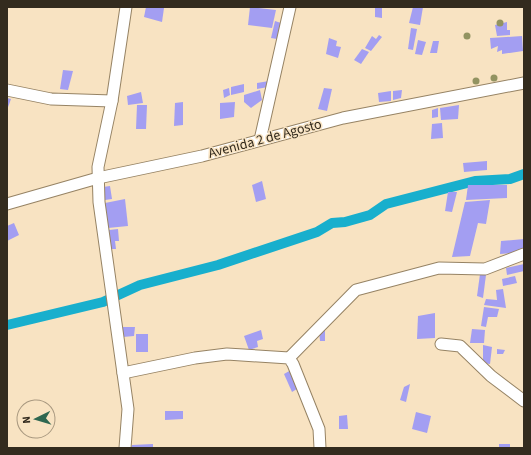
<svg xmlns="http://www.w3.org/2000/svg" width="531" height="455" viewBox="0 0 531 455" font-family="'Source Sans 3',sans-serif">
  <rect width="100%" height="100%" fill="#f8e3c2"/>
  <g fill="none" stroke-linecap="round" stroke-linejoin="round">
    <!-- canal -->
    <polyline stroke="#18afcd" stroke-width="10" points="7,325 103,302 140,285 218,265 317,232 332,223 345,222 370,215 386,204 475,181 510,179 524,174"/>
  </g>
  <!-- building -->
  <g fill="#a39ef2">
    <polygon points="146,7 164,8 162,22 144,17"/>
    <polygon points="250,7 276,10 272,28 248,25"/>
    <polygon points="375,7 382,7 382,18 375,17"/>
    <polygon points="413,7 423,7 420,25 409,23"/>
    <polygon points="275,21 281,23 277,39 271,38"/>
    <polygon points="507,22 507,30 510,30 510,35 497,36 495,25"/>
    <polygon points="411,28 417,29 413,50 408,49"/>
    <polygon points="379,35 382,37 371,51 365,48 372,36 376,39"/>
    <polygon points="522,36 523,51 502,54 502,50 497,52 498,46 491,49 490,38"/>
    <polygon points="329,38 337,41 336,46 341,47 338,58 326,54"/>
    <polygon points="418,40 426,42 422,55 415,54"/>
    <polygon points="433,41 439,41 437,53 430,53"/>
    <polygon points="362,49 369,52 361,64 354,60"/>
    <polygon points="63,70 73,71 68,90 60,89"/>
    <polygon points="269,81 268,87 257,89 257,83"/>
    <polygon points="244,84 244,92 231,95 231,87"/>
    <polygon points="229,88 230,95 224,98 223,90"/>
    <polygon points="324,88 332,89 327,111 318,109"/>
    <polygon points="260,90 262,100 251,108 244,102 244,95"/>
    <polygon points="402,90 401,98 393,100 393,91"/>
    <polygon points="391,91 391,101 379,102 378,93"/>
    <polygon points="141,92 143,103 128,105 127,96"/>
    <polygon points="7,98 11,99 7,110"/>
    <polygon points="183,102 183,125 174,126 175,103"/>
    <polygon points="235,102 234,117 220,119 220,103"/>
    <polygon points="137,105 147,105 146,129 136,129"/>
    <polygon points="459,105 458,119 441,120 440,108"/>
    <polygon points="438,108 438,117 432,118 432,110"/>
    <polygon points="442,123 443,138 431,139 432,124"/>
    <polygon points="487,161 487,170 464,172 463,163"/>
    <polygon points="262,181 266,199 256,202 252,185"/>
    <polygon points="468,185 507,185 507,198 466,200"/>
    <polygon points="110,186 112,199 105,200 103,187"/>
    <polygon points="448,192 457,192 452,212 445,211"/>
    <polygon points="125,199 128,226 108,228 105,203"/>
    <polygon points="490,200 486,224 478,223 470,256 452,257 465,202"/>
    <polygon points="14,223 19,235 7,241 7,226"/>
    <polygon points="118,229 119,241 115,241 116,249 111,249 109,230"/>
    <polygon points="524,239 524,252 500,254 501,241"/>
    <polygon points="524,264 524,271 507,275 506,268"/>
    <polygon points="480,274 486,275 483,298 477,296"/>
    <polygon points="515,276 517,283 503,286 502,279"/>
    <polygon points="503,289 506,308 484,305 486,299 497,300 496,290"/>
    <polygon points="484,307 499,309 497,317 488,317 486,327 481,326"/>
    <polygon points="435,313 435,338 417,339 418,316"/>
    <polygon points="325,326 325,341 320,341 319,330"/>
    <polygon points="121,327 135,327 134,336 123,337"/>
    <polygon points="472,329 485,330 484,343 470,343"/>
    <polygon points="261,330 263,339 257,341 258,347 249,350 244,336"/>
    <rect x="136" y="334" width="12" height="18"/>
    <polygon points="483,345 492,347 490,364 483,363"/>
    <polygon points="497,349 505,350 503,354 497,354"/>
    <polygon points="291,370 300,387 292,392 284,374"/>
    <polygon points="410,384 406,402 400,400 404,387"/>
    <polygon points="165,411 183,411 183,419 165,420"/>
    <polygon points="416,412 431,416 427,433 412,429"/>
    <polygon points="347,415 348,429 339,429 339,416"/>
    <polygon points="153,444 153,448 131,448 132,445"/>
    <rect x="499" y="444" width="11" height="4"/>
  </g>
  <g fill="none" stroke-linecap="round" stroke-linejoin="round">
    <!-- minor casing -->
    <g stroke="#968364" stroke-width="13">
      <g id="minor">
        <polyline points="7,90 51,99 112,101"/>
        <polyline points="260,140 290,7"/>
        <polyline points="7,204 98,178 202,156 343,118 524,83"/>
        <polyline points="441,344 460,346 491,376 524,401"/>
        <polyline points="289,358 356,290 439,268 485,269 524,254"/>
        <polyline points="123,373 195,358 227,354 289,358 293,364 319,429 320,448"/>
        <polyline points="125,448 128,409 99,202 98,167 112,101 126,7"/>
      </g>
    </g>
    <!-- minor -->
    <use href="#minor" stroke="#fff" stroke-width="11"/>
  </g>
  <!-- trees -->
  <g fill="#929361">
    <circle cx="500" cy="23" r="3.5"/>
    <circle cx="467" cy="36" r="3.5"/>
    <circle cx="494" cy="78" r="3.5"/>
    <circle cx="476" cy="81" r="3.5"/>
  </g>
  <g text-anchor="middle" dominant-baseline="central" stroke-width="3" stroke-linejoin="round" paint-order="stroke">
    <!-- street labels -->
    <g font-size="14" fill="#332b1e" stroke="#f8e3c2">
      <text transform="translate(265 139) rotate(-15)">Avenida 2 de Agosto</text>
    </g>
  </g>
  <!-- border -->
  <rect width="531" height="455" fill="none" stroke="#332b1e" stroke-width="16"/>
  <!-- north arrow -->
  <g transform="translate(36 419) rotate(265)"><circle r="19" fill="#f8e3c2" stroke="#a99980"/>
  <path d="M0-3L7 15L0 10L-7 15Z" fill="#2e6750"/>
  <text y="-6" font-size="11" font-weight="bold" text-anchor="middle" fill="#332b1e">N</text>
  </g>
</svg>
